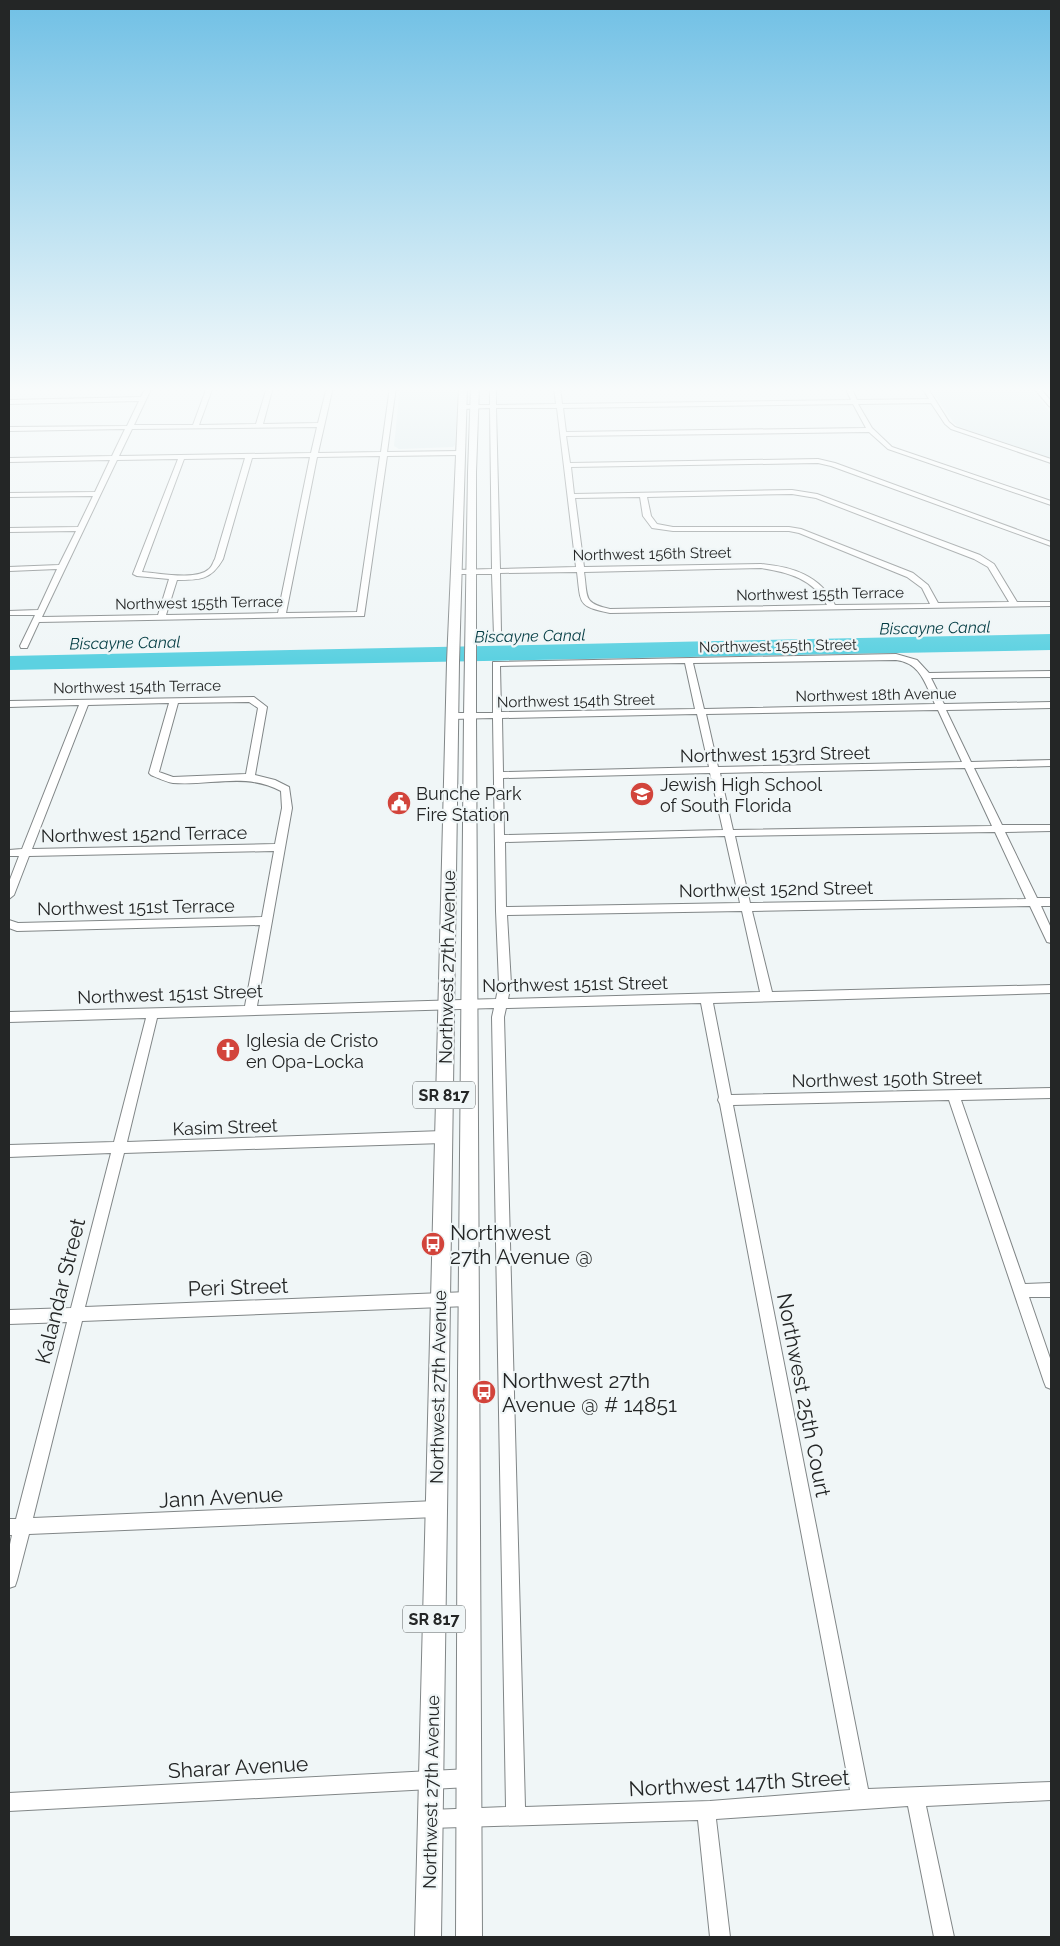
<svg xmlns="http://www.w3.org/2000/svg" width="1060" height="1946" viewBox="0 0 1060 1946" font-family="Raleway,sans-serif">
  <rect width="100%" height="100%" fill="#f0f6f7"/>
  <!-- built -->
  <g fill="#dae9ec">
    <polygon points="400,387 458,387 455,445 453,447 399,449 394,446"/>
    <polygon points="929,387 1029,387 1051,413 1051,458 959,427 954,423"/>
  </g>
  <!-- water -->
  <polygon fill="#5cd1e1" points="1051,634 1051,650 9,670 9,656"/>
  <g fill="none" stroke-linecap="round" stroke-linejoin="round">
    <!-- minor casing -->
    <g stroke="#818687" stroke-width="2">
      <g id="minor">
        <path d="M146,387H152L134,425H193L207,387H213L199,425L256,424L267,387H273L263,424L318,423L327,387H333L318,453L381,452L390,387H396L387,452L460,451L463,453L460,455L387,456L364,616L39,622L27,648H21L20,646L35,615H9V611L38,610L57,569L9,571V567L59,565L76,531L9,532V528L78,527L93,496L9,497V493L95,492L110,460L9,462V458L112,456L125,429L9,431V427L127,426L139,401L9,404V400L141,397ZM317,427L311,453L119,456L132,429ZM380,456L357,612L286,613L317,457ZM310,457L278,613L166,615L177,580C200,580 211,580 223,559L252,458ZM245,458L215,559C213,562 212,567 209,569C196,581 158,573 142,572L184,459ZM178,459L133,574L137,576L169,579L158,615L42,617L117,460Z"/>
        <path d="M490,387H496V405L556,404L554,387H560L562,404L851,400L845,387H851L857,400L929,399L921,387H927L949,422L955,427L1051,459V463L951,429L945,424L931,403L858,404L872,428L892,447L1051,501V505L888,449L869,432L566,436L570,463L818,459L835,463L1051,542V546L831,466L818,463L571,467L574,494L792,490L817,494L980,555L994,564L1017,602H1051V606L610,613C577,606 581,604 577,572L500,573L501,634L494,636L492,574H456L452,572L456,570L492,569L490,408L462,409L459,407L462,405H490ZM853,404L866,428L566,432L563,408ZM496,408H557L576,567L500,569ZM792,494L816,498L974,559L988,567L1009,602L938,603L928,585L913,573L801,529L789,527H673L657,524L651,516L647,497ZM640,497L643,516L652,528L673,531H789L799,533L907,577L922,588L930,604L835,605C820,575 792,567 761,564L584,567L575,498ZM761,568C788,572 814,579 827,605L610,609C582,603 588,597 584,572Z"/>
        <polygon points="1033,387 1039,387 1051,401 1051,407 1049,406"/>
        <path d="M896,654L917,660L929,673L1051,671V677L931,678L944,704L1051,702V708L946,710L971,762L1051,760V766L974,768L1002,825H1051V831L1005,832L1037,898H1051V906H1041L1051,928V943L1047,942L1030,906L752,911L772,992L1051,985V993L713,1003L731,1095L1051,1088V1098L961,1100L1025,1284L1051,1283V1297H1029L1051,1361V1389L1046,1387L1044,1382L949,1100L733,1105L868,1789L1051,1782V1800L926,1806L954,1937H934L908,1806L716,1819L730,1937H710L698,1820L430,1828L423,1826L421,1819L423,1812L430,1810L506,1807L492,1017L494,1008L157,1018L127,1142L443,1131L447,1133L449,1137L447,1141L443,1143L124,1153L85,1307L468,1292L473,1294L475,1299L473,1304L468,1306L82,1321L33,1518L436,1501L442,1503L444,1509L442,1515L436,1517L29,1534L17,1580L15,1586L9,1588V1549L12,1535H9V1519H16L67,1322L9,1324V1310L71,1308L111,1153L9,1157V1145L114,1142L146,1018L9,1022V1012L245,1006L260,925L17,931L9,928V920L18,923L262,917L274,851L29,856L14,895L9,899V882L19,856H9V850L22,849L79,705L9,707V701L254,697L267,707L255,775L275,780L289,787L292,808L257,1006L496,999L499,984L496,911L493,718L452,719L448,716L452,713H493V662ZM896,660C921,663 925,684 935,704L704,709L693,663ZM685,663L695,709L501,712L500,666ZM249,702L258,708L246,774L173,777L159,772L178,703ZM169,703L149,773L151,775C158,778 166,782 173,783C211,786 245,772 281,791L282,808L275,844L32,849L88,705ZM938,710L962,762L718,767L706,714ZM697,714L709,767L503,772L502,718ZM965,768L992,826L733,830L720,773ZM710,773L723,830L504,835L503,778ZM995,832L1026,899L750,903L735,836ZM725,836L740,903L506,907L505,842ZM742,911L760,992L508,999L511,984L507,915ZM701,1003L719,1097L718,1100L720,1104L850,1790L710,1801L525,1807L504,1017L506,1008Z"/>
        <polygon points="469,1769 476,1771 478,1778 476,1785 469,1787 9,1811 9,1793"/>
      </g>
    </g>
    <!-- major casing -->
    <g stroke="#818687" stroke-width="2">
      <g id="major">
        <polygon points="459,387 467,387 459,662 441,1937 415,1937 447,662"/>
        <polygon points="471,387 479,387 476,472 476,716 482,1937 456,1937 458,1374 464,716 468,472"/>
      </g>
    </g>
    <!-- minor -->
    <use href="#minor" fill="#fff" fill-rule="evenodd"/>
    <!-- major -->
    <use href="#major" fill="#fff" fill-rule="evenodd"/>
  </g>
  <!-- sky -->
  <linearGradient id="sky" x2="0" y2="1"><stop stop-color="#70c0e5"/><stop offset="0.59" stop-color="#f8fbfb"/><stop offset="1" stop-color="#f8fbfb" stop-opacity="0"/></linearGradient>
  <rect width="1060" height="660" fill="url(#sky)"/>
  <!-- icons -->
  <defs>
    <g id="school-disc" transform="scale(1.25)"><circle r="9.5" fill="#d2443b" stroke="#f0f6f7"/><path d="M0-5L7-2L0 1L-7-2ZM-4 1L0 2.5L4 1V4Q0 6-4 4Z" fill="#fff"/></g>
    <g id="civic-disc" transform="scale(1.25)"><circle r="9.5" fill="#d2443b" stroke="#f0f6f7"/><path d="M-.6-6.5H3V-4.5H.6V-3L4-1V1h2V6H-6V1h2V-1L-.6-3ZM-1.2 2.5V6h2.4V2.5Z" fill="#fff"/></g>
    <g id="church-disc" transform="scale(1.25)"><circle r="9.5" fill="#d2443b" stroke="#f0f6f7"/><path d="M-1.2-6h2.4v3.5h3.3v2.4h-3.3V6h-2.4V-.1h-3.3v-2.4h3.3Z" fill="#fff"/></g>
    <g id="bus-disc" transform="scale(1.25)"><circle r="9.5" fill="#d2443b" stroke="#f0f6f7"/><path d="M-5-6H5V4H4V6H2V4H-2V6H-4V4H-5ZM-3.5-4V0h7V-4ZM-3.5 1.2v1.5H-2V1.2ZM2 1.2v1.5H3.5V1.2Z" fill="#fff"/></g>
  </defs>
  <g fill-rule="evenodd">
    <use href="#school-disc" x="642" y="794"/>
    <use href="#civic-disc" x="399" y="803"/>
    <use href="#church-disc" x="228" y="1050"/>
    <use href="#bus-disc" x="433" y="1244"/>
    <use href="#bus-disc" x="484" y="1392"/>
  </g>
  <g text-anchor="middle" dominant-baseline="central" stroke-width="4.5" stroke-linejoin="round" paint-order="stroke">
    <!-- far-street labels -->
    <g font-size="15" fill="#242626" stroke="#f0f6f7">
      <text transform="translate(652 554) rotate(-1)">Northwest 156th Street</text>
      <text transform="translate(820 594) rotate(-1)">Northwest 155th Terrace</text>
      <text transform="translate(199 603) rotate(-1)">Northwest 155th Terrace</text>
      <text transform="translate(778 646) rotate(-1)">Northwest 155th Street</text>
      <text transform="translate(137 687) rotate(-1)">Northwest 154th Terrace</text>
      <text transform="translate(876 695) rotate(-1)">Northwest 18th Avenue</text>
      <text transform="translate(576 701) rotate(-1)">Northwest 154th Street</text>
    </g>
    <!-- far-water labels -->
    <g font-size="16" font-style="italic" fill="#033c43" stroke="#f0f6f7">
      <text transform="translate(935 628) rotate(-1)">Biscayne Canal</text>
      <text transform="translate(530 636) rotate(-1)">Biscayne Canal</text>
      <text transform="translate(125 643) rotate(-1)">Biscayne Canal</text>
    </g>
    <!-- shield labels -->
    <g fill="#f0f6f7" stroke="#616465" stroke-width="1">
      <rect x="413" y="1081.5" width="62" height="27" rx="4"/>
      <rect x="403" y="1605.5" width="62" height="27" rx="4"/>
    </g>
    <g font-size="16" font-weight="bold" fill="#242626">
      <text x="444" y="1095">SR 817</text>
      <text x="434" y="1619">SR 817</text>
    </g>
    <!-- street labels -->
    <g font-size="18" fill="#242626" stroke="#f0f6f7">
      <text transform="translate(775 754) rotate(-1)">Northwest 153rd Street</text>
      <text transform="translate(144 834) rotate(-1)">Northwest 152nd Terrace</text>
      <text transform="translate(776 889) rotate(-1)">Northwest 152nd Street</text>
      <text transform="translate(136 907) rotate(-1)">Northwest 151st Terrace</text>
      <text transform="translate(447 967) rotate(-89)">Northwest 27th Avenue</text>
      <text transform="translate(575 984) rotate(-1)">Northwest 151st Street</text>
      <text transform="translate(170 994) rotate(-2)">Northwest 151st Street</text>
      <text transform="translate(887 1079) rotate(-1)">Northwest 150th Street</text>
      <text transform="translate(225 1127) rotate(-2)">Kasim Street</text>
      <text transform="translate(438 1387) rotate(-89)">Northwest 27th Avenue</text>
      <text transform="translate(431 1792) rotate(-89)">Northwest 27th Avenue</text>
    </g>
    <!-- poi labels -->
    <g font-size="18" fill="#242626" stroke="#f0f6f7" text-anchor="start">
      <text x="660" y="784">Jewish High School<tspan x="660" dy="21">of South Florida</tspan></text>
      <text x="416" y="793">Bunche Park<tspan x="416" dy="21">Fire Station</tspan></text>
      <text x="246" y="1040">Iglesia de Cristo<tspan x="246" dy="21">en Opa-Locka</tspan></text>
    </g>
    <!-- near-poi labels -->
    <g font-size="21" fill="#242626" stroke="#f0f6f7" text-anchor="start">
      <text x="450" y="1232">Northwest<tspan x="450" dy="24">27th Avenue @</tspan></text>
      <text x="502" y="1380">Northwest 27th<tspan x="502" dy="24">Avenue @ # 14851</tspan></text>
    </g>
    <!-- near-street labels -->
    <g font-size="21" fill="#242626" stroke="#f0f6f7">
      <text transform="translate(238 1287) rotate(-2)">Peri Street</text>
      <text transform="translate(60 1291) rotate(-76)">Kalandar Street</text>
      <text transform="translate(804 1395) rotate(79)">Northwest 25th Court</text>
      <text transform="translate(221 1497) rotate(-3)">Jann Avenue</text>
      <text transform="translate(238 1767) rotate(-3)">Sharar Avenue</text>
      <text transform="translate(739 1783) rotate(-3)">Northwest 147th Street</text>
    </g>
  </g>
  <!-- border -->
  <rect width="1060" height="1946" fill="none" stroke="#242626" stroke-width="20"/>
</svg>
